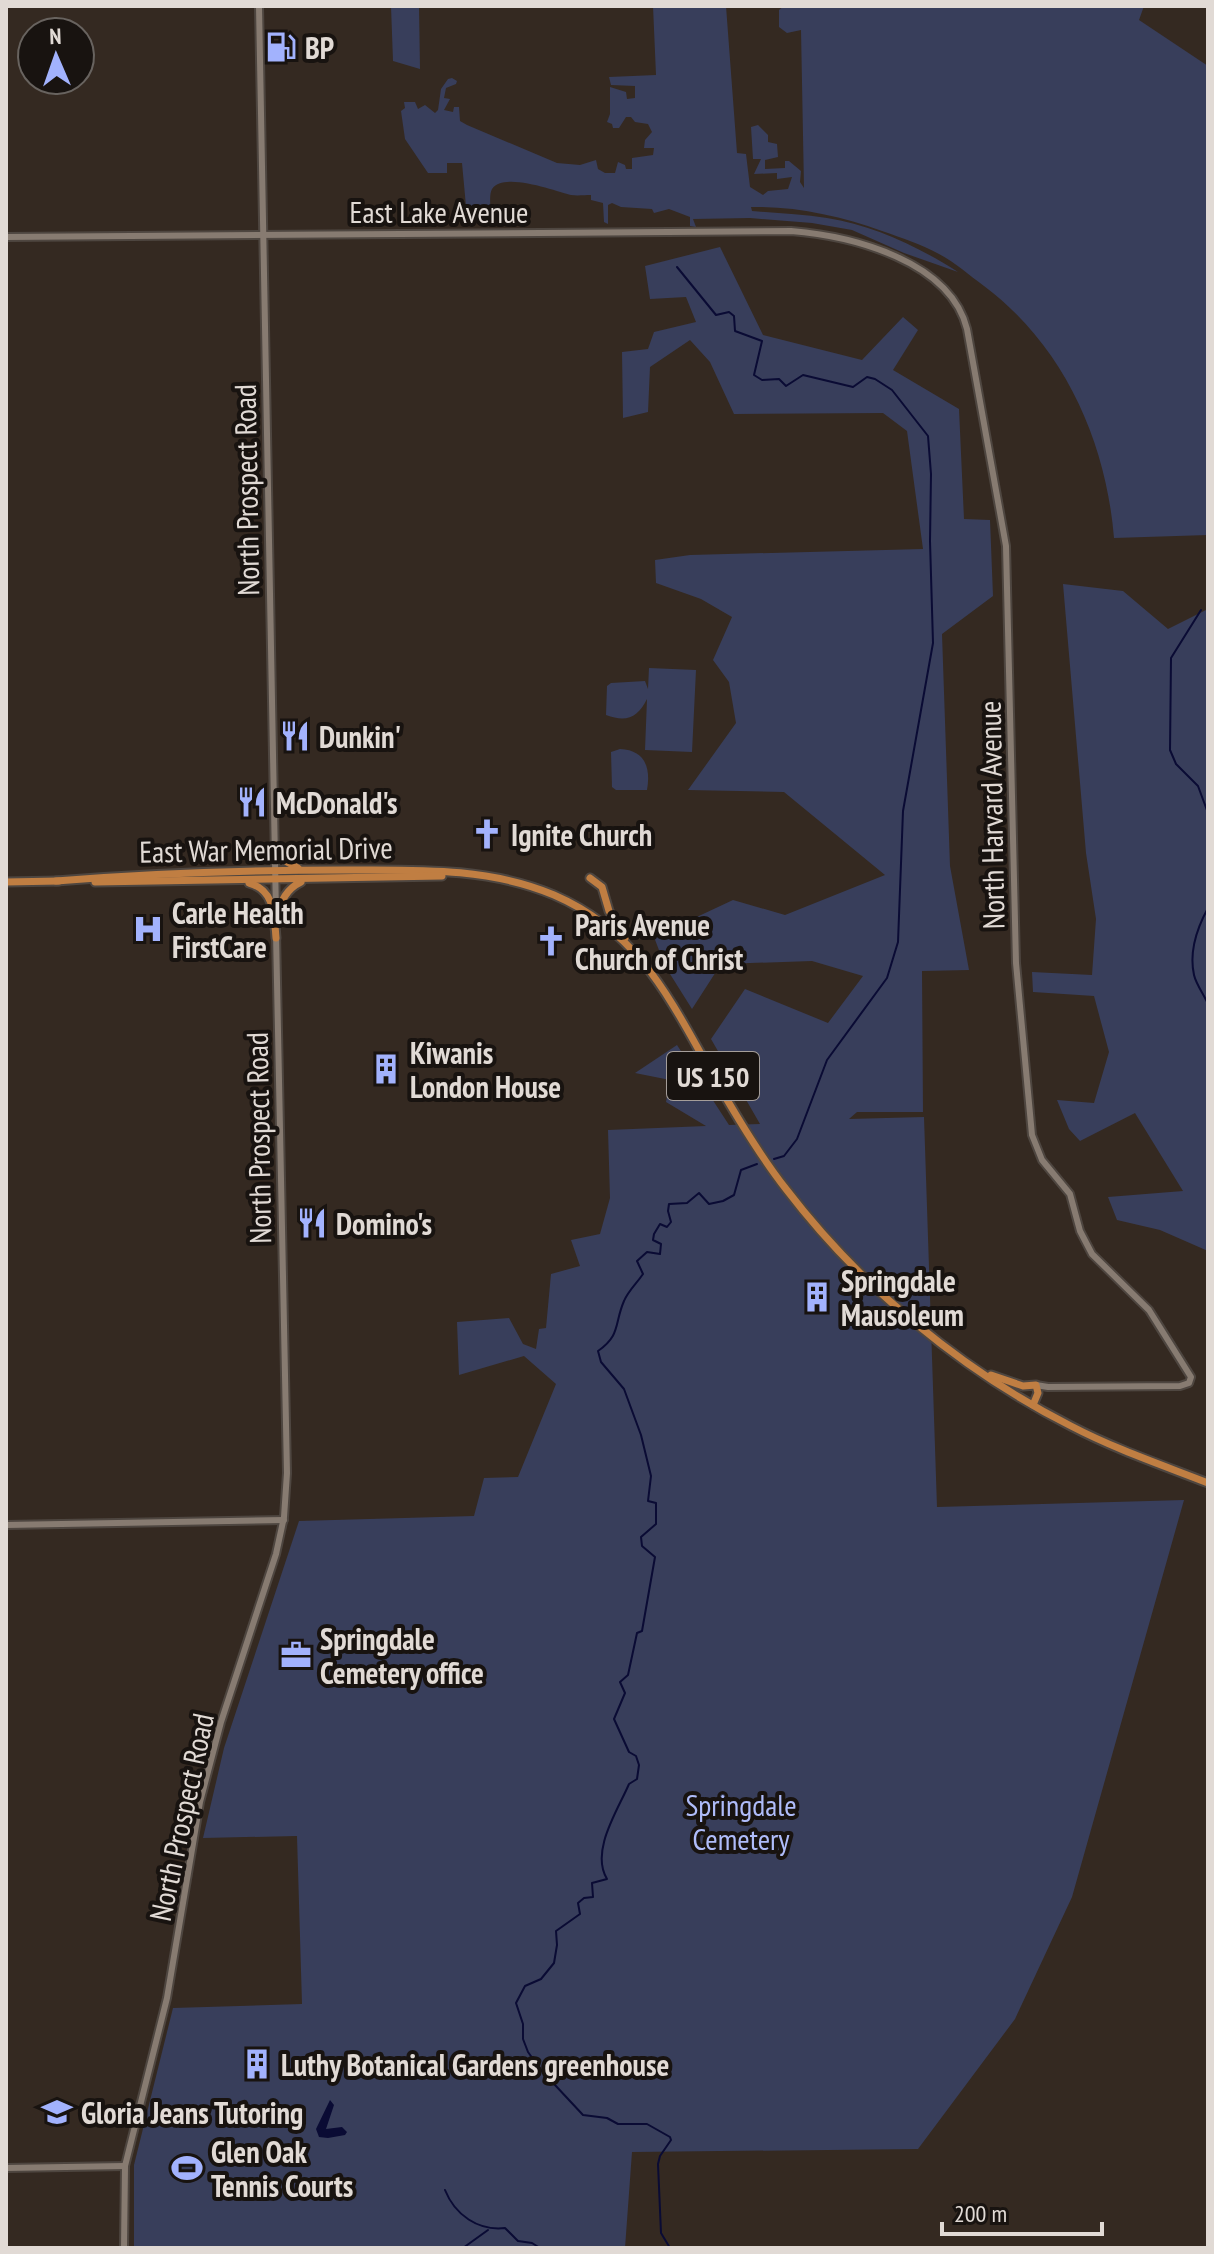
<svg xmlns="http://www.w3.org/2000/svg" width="1214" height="2254" viewBox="0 0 1214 2254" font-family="'PT Sans Narrow',sans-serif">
  <rect width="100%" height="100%" fill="#342921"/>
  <!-- green -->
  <g fill="#383e5b">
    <polygon points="391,6 419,6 420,69 393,61"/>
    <path d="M653,6H726L737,153L746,154L750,187L763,195L768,191L788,189L792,177L777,179V173L754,174L761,159H753L751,127L758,125L768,135V142L777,144L778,157L765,160V169L785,168V161H789L801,171L800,182L804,188L801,30L787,33L779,27V10L784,6H1144L1139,20L1208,66V535L1114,538C1106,440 1063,345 984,286C969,275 956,263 939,254C921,244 902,238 882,231C841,216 795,206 751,207L752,211C777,213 802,214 827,218C873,225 919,247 958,272L904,253L852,230L812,223L750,218L693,219L696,227L690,226V217L669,209L654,213L652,209L621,207L612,203L608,205V224L604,222L603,203L591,200V195C585,195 577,196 571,195C557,192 504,171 492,189C488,196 492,212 490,220L467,217L462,163H447V173H428L405,139L401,111L405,108L404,102H415L418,109L425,105L435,113L438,110L441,89L448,79L452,78L457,81L456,84L446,88L444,98L450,99L444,110L453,112L454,107H459L460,121L467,125L557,163L580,165L596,160L598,169L605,173H615L618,162L625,165L626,169H632V158L653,155L654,148H644L645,140L652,132L648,124L635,122L631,117H626L619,128H613L612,124L607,122L610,114V87L626,92L627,99L635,98V86L611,85L609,77L656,75Z"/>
    <polygon points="720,247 763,335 862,360 903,317 918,330 893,370 959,409 964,519 990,520 993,596 942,634 950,866 969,970 922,971 923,1112 857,1112 849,1119 924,1117 937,1507 1184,1500 1072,1897 1015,2019 918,2149 632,2152 625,2248 134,2248 134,2165 173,2008 302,2004 297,1836 203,1838 224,1748 299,1521 474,1516 484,1478 518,1477 556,1384 524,1356 459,1375 457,1322 509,1318 523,1344 536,1349 539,1329 546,1328 551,1274 580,1266 571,1240 600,1234 610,1198 608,1130 706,1126 666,1102 670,1080 635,1073 677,1045 729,1125 760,1124 711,1039 745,989 828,1023 863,976 812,961 721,964 692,1009 665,966 654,937 733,900 785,915 885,875 784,792 688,790 736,723 729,682 713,660 732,617 701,599 656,583 655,560 690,555 923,549 907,431 883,413 734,414 710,362 690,340 650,367 648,412 623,418 622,352 648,349 654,332 696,322 686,297 650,299 645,266"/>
    <polygon points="1063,584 1123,591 1168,629 1208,609 1208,1251 1160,1230 1117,1220 1108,1197 1183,1191 1135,1113 1080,1141 1069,1129 1057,1100 1094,1103 1109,1052 1094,996 1033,992 1032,972 1092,975 1096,919 1086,853"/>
    <path d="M649,668L696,670L692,752L645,750L647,699C638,717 627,723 606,715L607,686L611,683L645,681L648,689Z"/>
    <path d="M620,749C645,750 651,768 647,790H616L612,787L611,752Z"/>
  </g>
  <!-- water -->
  <polygon fill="#0a0b34" points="330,2100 334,2105 326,2129 342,2127 347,2132 345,2135 328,2138 319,2137 316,2129"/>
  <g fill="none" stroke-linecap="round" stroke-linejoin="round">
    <!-- stream -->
    <g stroke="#0a0b34" stroke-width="2">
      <polyline points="677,267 716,315 729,312 734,316 735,331 762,341 754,375 762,380 779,379 786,386 803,375 853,387 867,377 875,379 892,390 928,436 931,474 930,541 933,643 903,811 898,942 887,978 827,1060 797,1139 784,1156 774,1159"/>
      <polyline points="1201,610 1171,658 1170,750 1176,764 1198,786 1208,813"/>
      <path d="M1208,908C1197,928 1189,952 1194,975C1196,984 1204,995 1208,1004"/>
      <path d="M445,2190C455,2215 478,2231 505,2228L518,2241L532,2243L540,2248"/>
      <polyline points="463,2248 488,2230"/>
      <path d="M670,2248L661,2233L658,2164L660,2156L671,2140L670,2137L647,2124H618L607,2118L583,2115L541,2070L528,2052L523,2039V2024L516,2003L525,1986L541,1979L554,1963L557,1945L556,1931L580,1914L578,1903L584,1898L593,1897L592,1883L607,1879C590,1851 618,1810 629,1784L637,1779L639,1765L636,1756L629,1752L614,1719L625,1693L620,1682L628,1675L637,1633L642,1631L655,1557L642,1546L641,1537L656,1524V1503L648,1501L651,1476L641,1435L624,1389L601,1362L598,1351C621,1335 614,1324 624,1301C628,1291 637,1283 643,1274L637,1261L647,1252L660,1254L661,1244L653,1240L654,1234L660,1224L667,1227L671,1222L668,1211L669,1204L687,1203L699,1193L709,1204L723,1201L734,1195L741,1170L757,1164"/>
    </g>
    <!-- tertiary casing -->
    <g stroke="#4e4640" stroke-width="10">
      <g id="tertiary">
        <path d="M6,237L791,231C853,236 950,261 967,329L1006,546L1016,963L1032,1135L1042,1160L1070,1194L1080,1231L1092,1254L1149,1310L1191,1377L1189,1383L1180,1386L1048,1387L1036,1385"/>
        <polyline points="6,2168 125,2166"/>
      </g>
    </g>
    <!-- secondary casing -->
    <g stroke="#4e4640" stroke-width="10">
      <g id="secondary">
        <polyline points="259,6 276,914"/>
        <polyline points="6,1525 284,1520"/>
        <polyline points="124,2248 125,2166 167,1998 200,1802 221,1722 276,1554 284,1517 287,1473 276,933"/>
      </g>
    </g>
    <!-- trunk casing -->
    <g stroke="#4e4640" stroke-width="11">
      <g id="trunk">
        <polyline points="275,845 287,862 298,868"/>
        <polyline points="590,878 602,887 609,911 625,938"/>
        <path d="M56,881C152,873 249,870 345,870C414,870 489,867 554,895C637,931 668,995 710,1070C733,1111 757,1152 786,1189C861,1287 961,1370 1071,1426C1115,1449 1162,1465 1208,1483"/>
        <polyline points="6,882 59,881"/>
        <polyline points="95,882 442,876"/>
        <path d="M249,883C275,890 274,915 276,938"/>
        <path d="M277,920C279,904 286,889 301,882"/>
        <polyline points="991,1375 1023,1386 1036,1385 1038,1393 1033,1405"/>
      </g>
    </g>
    <!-- tertiary -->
    <use href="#tertiary" stroke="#877b71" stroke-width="6"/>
    <!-- secondary -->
    <use href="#secondary" stroke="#877b71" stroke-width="6"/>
    <!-- trunk -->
    <use href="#trunk" stroke="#c07e42" stroke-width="7"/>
  </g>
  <!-- icons -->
  <defs>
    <g id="fuel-bare" transform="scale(2.4)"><path d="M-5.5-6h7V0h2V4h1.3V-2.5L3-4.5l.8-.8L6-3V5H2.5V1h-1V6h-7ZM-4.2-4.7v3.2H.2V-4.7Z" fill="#a2b2fd" stroke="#181310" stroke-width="2.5" paint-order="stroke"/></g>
    <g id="restaurant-bare" transform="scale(2.4)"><path d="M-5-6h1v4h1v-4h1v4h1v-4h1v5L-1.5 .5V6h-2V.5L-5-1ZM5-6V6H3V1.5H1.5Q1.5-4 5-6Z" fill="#a2b2fd" stroke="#181310" stroke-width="2.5" paint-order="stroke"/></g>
    <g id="church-bare" transform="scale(2.4)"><path d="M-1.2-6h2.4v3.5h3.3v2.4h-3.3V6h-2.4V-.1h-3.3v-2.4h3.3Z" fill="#a2b2fd" stroke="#181310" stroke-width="2.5" paint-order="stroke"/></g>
    <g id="hospital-bare" transform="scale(2.4)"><path d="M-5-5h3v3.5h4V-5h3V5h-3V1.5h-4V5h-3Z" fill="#a2b2fd" stroke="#181310" stroke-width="2.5" paint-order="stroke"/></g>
    <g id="building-bare" transform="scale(2.4)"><path d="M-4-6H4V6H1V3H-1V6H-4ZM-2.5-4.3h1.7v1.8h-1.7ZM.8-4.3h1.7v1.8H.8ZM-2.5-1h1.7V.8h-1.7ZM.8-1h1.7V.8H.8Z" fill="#a2b2fd" stroke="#181310" stroke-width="2.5" paint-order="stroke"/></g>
    <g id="office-bare" transform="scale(2.4)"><path d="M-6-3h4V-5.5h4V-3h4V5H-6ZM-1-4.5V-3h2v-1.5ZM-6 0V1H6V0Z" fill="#a2b2fd" stroke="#181310" stroke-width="2.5" paint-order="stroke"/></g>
    <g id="school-bare" transform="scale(2.4)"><path d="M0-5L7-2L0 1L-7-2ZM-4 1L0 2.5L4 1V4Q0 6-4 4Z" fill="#a2b2fd" stroke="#181310" stroke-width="2.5" paint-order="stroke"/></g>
    <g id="stadium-bare" transform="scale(2.4)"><path d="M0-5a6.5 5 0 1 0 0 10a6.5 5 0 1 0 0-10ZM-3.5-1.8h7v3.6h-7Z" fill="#a2b2fd" stroke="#181310" stroke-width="2.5" paint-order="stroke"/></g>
  </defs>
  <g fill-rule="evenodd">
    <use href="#fuel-bare" x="281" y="47"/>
    <use href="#restaurant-bare" x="295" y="736"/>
    <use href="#restaurant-bare" x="252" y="802"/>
    <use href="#church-bare" x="487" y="834"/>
    <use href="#hospital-bare" x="148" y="929"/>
    <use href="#church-bare" x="551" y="941"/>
    <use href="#building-bare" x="386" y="1069"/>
    <use href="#restaurant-bare" x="312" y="1223"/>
    <use href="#building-bare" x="817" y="1297"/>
    <use href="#office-bare" x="296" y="1655"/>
    <use href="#building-bare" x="257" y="2064"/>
    <use href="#school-bare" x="57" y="2112"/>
    <use href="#stadium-bare" x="187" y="2168"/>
  </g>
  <g text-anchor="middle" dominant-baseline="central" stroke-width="8" stroke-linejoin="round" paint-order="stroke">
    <!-- shield labels -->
    <rect fill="#181310" stroke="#a59e9a" stroke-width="2" x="667" y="1052" width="92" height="48" rx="6"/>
    <g font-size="28" font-weight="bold" fill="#e1dad5">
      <text x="713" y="1076">US 150</text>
    </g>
    <!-- poi labels -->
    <g font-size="30" font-weight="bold" fill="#e1dad5" stroke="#181310" text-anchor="start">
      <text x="305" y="47">BP</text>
      <text x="319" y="736">Dunkin'</text>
      <text x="276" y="802">McDonald's</text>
      <text x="511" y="834">Ignite Church</text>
      <text x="172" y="912">Carle Health<tspan x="172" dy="34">FirstCare</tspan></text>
      <text x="575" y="924">Paris Avenue<tspan x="575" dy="34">Church of Christ</tspan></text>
      <text x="410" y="1052">Kiwanis<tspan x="410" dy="34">London House</tspan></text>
      <text x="336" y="1223">Domino's</text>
      <text x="841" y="1280">Springdale<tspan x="841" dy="34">Mausoleum</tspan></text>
      <text x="320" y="1638">Springdale<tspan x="320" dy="34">Cemetery office</tspan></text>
      <text x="281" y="2064">Luthy Botanical Gardens greenhouse</text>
      <text x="81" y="2112">Gloria Jeans Tutoring</text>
      <text x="211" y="2151">Glen Oak<tspan x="211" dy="34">Tennis Courts</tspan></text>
    </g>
    <!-- street labels -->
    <g font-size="30" fill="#e1dad5" stroke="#181310">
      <text x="439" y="211">East Lake Avenue</text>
      <text transform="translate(246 490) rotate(-91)">North Prospect Road</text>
      <text transform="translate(991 815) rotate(-91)">North Harvard Avenue</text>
      <text transform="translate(266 849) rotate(-1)">East War Memorial Drive</text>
      <text transform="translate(258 1138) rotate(-91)">North Prospect Road</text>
      <text transform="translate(181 1817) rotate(-78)">North Prospect Road</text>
    </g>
    <!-- park labels -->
    <g font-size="30" fill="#afbcf9" stroke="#181310">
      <text x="741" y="1804">Springdale<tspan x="741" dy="34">Cemetery</tspan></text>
    </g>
  </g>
  <!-- border -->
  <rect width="1214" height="2254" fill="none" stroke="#e1dad5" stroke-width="16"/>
  <!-- north arrow -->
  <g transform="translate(56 56) rotate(358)"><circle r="38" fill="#181310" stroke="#68635f" stroke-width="2"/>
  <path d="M0-6L14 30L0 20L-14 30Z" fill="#a2b2fd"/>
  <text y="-12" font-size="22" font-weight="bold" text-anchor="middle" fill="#e1dad5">N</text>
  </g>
  <!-- scale -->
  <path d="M942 2222v12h160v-12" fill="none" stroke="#e1dad5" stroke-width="4"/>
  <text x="954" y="2222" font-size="24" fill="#e1dad5" stroke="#181310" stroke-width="6" paint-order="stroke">200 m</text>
</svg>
